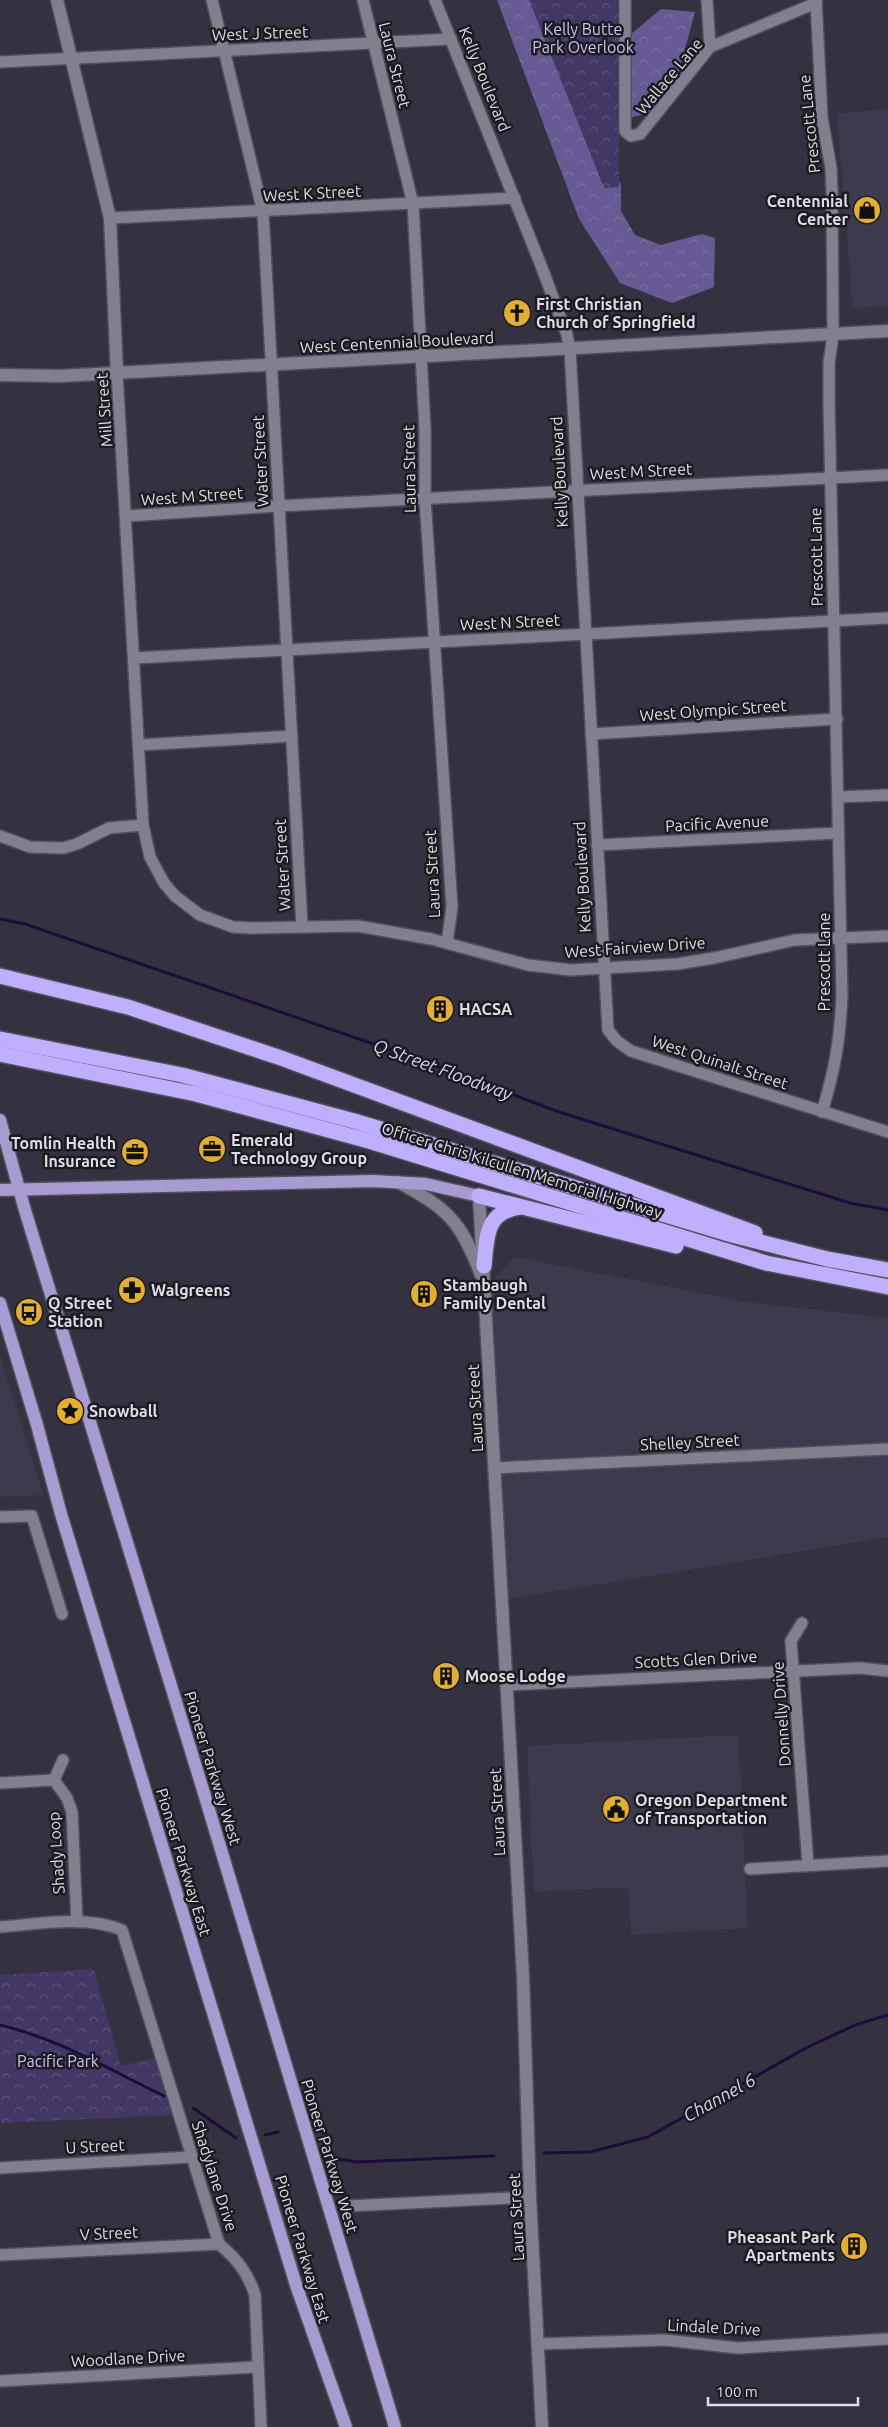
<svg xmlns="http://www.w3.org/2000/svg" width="888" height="2427" viewBox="0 0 888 2427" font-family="Ubuntu,sans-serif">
  <defs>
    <pattern id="forest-crowns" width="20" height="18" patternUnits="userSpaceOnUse" patternTransform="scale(1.25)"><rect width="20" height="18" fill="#675993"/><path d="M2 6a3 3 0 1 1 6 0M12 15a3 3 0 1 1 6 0" fill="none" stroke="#7c70a2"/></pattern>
    <pattern id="park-crowns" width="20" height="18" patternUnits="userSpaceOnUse" patternTransform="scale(1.25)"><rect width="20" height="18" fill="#433766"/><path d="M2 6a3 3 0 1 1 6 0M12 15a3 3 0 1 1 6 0" fill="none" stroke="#5e547c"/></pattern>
  </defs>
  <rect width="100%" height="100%" fill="#343240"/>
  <!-- built -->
  <g fill="#3e3a4e">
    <polygon points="888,109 888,306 853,308 837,114"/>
    <polygon points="515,1257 746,1302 888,1318 888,1537 502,1600 485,1288"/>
    <polygon points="0,1357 20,1420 43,1495 0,1497"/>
    <polygon points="738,1735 748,1928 631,1935 628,1887 534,1892 527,1746"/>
  </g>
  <!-- forest -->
  <polygon fill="url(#forest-crowns)" points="497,0 599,0 606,55 661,9 695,12 678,74 650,113 614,121 611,162 621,185 621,211 635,235 661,245 702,234 715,238 714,287 672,303 620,283 579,219"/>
  <!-- park -->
  <g fill="url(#park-crowns)">
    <polygon points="529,0 620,0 619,187 604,188"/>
    <polygon points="94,1969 121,2066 155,2058 174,2115 0,2123 0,1975"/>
  </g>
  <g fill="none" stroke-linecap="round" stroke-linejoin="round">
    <!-- stream -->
    <g stroke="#1d0b3e" stroke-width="3">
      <polyline points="0,919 25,924 420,1060 559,1112 850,1203 888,1210"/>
      <path d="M0,2025C59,2039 110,2070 164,2096"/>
      <polyline points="193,2108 236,2138"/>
      <polyline points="265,2135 278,2132"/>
      <polyline points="544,2153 590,2152 648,2137 806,2048 855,2025 888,2015"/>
      <polyline points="324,2157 357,2162 494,2156"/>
    </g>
    <!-- street casing -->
    <g stroke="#52505c" stroke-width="14">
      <g id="street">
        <polyline points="212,0 263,212 302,926"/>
        <polyline points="363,0 413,204 425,429 425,498 452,907 447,943"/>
        <polyline points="435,0 542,268 567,335 570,349 608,1030 617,1041 631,1051 888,1132"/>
        <polyline points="625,0 625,131 631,136 640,134 710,47 816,3"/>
        <polyline points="707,0 710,47"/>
        <path d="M816,0L822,118L831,168L832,191L833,335L829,363V403L842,995C840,1039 835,1070 822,1112"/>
        <polyline points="0,62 451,39"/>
        <polyline points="110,218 515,198"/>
        <polyline points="117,373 143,825 150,857 164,883 175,896 200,915 233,927 252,928 358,926 431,939 528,965 571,970 677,964 714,958 795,940 888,936"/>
        <polyline points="127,516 278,506 888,475"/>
        <polyline points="134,658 888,618"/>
        <polyline points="591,734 837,719"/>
        <polyline points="139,745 292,736"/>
        <polyline points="838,797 888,795"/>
        <polyline points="0,836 30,847 63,848 77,844 109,828 143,825"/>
        <polyline points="597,845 838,833"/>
        <polyline points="494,1468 888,1449"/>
        <polyline points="0,1517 32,1516 62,1614"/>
        <polyline points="802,1623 791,1641 808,1865"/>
        <polyline points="506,1685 860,1668 888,1671"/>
        <polyline points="54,1780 63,1760"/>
        <polyline points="0,1783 54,1780 67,1798 72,1812 77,1922"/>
        <polyline points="750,1869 888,1861"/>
        <path d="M0,1927C39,1924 85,1915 122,1930L219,2244C237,2259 248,2273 255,2295L261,2427"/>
        <polyline points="0,2168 191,2157"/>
        <polyline points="348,2206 530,2197"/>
        <polyline points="0,2255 219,2244"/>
        <polyline points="538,2344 665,2340 738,2348 888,2339"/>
        <polyline points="0,2381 258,2367"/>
      </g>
    </g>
    <!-- secondary casing -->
    <g stroke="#52505c" stroke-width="15">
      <g id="secondary">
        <polyline points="57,0 110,218 117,373"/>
        <polyline points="0,375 60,376 888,331"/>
        <path d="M398,1182C448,1209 461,1221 481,1275"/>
        <polyline points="479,1196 523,1976 530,2197 542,2427"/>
      </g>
    </g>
    <!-- primary casing -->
    <g stroke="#52505c" stroke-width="15">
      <g id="primary">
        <polyline points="0,1120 24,1207 203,1790 395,2427"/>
        <polyline points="0,1190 373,1181 426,1184 479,1196"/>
        <polyline points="0,1303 37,1425 61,1514 296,2285 346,2427"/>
      </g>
    </g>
    <!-- highway casing -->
    <g stroke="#52505c" stroke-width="18">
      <g id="highway">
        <polyline points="0,976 128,1007 281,1058 755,1233"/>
        <polyline points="0,1039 182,1075 354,1121 732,1235 827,1259 888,1270"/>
        <polyline points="0,1054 196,1094 369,1141 766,1263 888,1287"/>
        <polyline points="479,1196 676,1246"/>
        <path d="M484,1266C487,1237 485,1212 520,1207"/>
      </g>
    </g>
    <!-- street -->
    <use href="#street" stroke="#827f8f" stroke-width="11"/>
    <!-- secondary -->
    <use href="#secondary" stroke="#827f8f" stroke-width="12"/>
    <!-- primary -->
    <use href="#primary" stroke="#a79bd2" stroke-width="12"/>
    <!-- highway -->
    <use href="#highway" stroke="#c0aeff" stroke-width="15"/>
  </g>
  <!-- icons -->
  <defs>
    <g id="shop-disc" transform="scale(1.4375)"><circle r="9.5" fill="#e3ae34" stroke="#1c1b21"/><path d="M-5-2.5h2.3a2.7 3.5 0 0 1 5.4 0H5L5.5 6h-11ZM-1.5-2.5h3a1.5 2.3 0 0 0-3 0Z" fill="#111"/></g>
    <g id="church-disc" transform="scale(1.4375)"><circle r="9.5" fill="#e3ae34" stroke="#1c1b21"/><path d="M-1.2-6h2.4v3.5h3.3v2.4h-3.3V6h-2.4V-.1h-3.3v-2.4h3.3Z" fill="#111"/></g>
    <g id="building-disc" transform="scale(1.4375)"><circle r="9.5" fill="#e3ae34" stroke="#1c1b21"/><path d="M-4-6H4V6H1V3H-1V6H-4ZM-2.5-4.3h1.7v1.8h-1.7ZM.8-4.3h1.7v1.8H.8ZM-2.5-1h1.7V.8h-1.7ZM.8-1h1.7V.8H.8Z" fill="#111"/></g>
    <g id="office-disc" transform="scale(1.4375)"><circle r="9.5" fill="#e3ae34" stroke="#1c1b21"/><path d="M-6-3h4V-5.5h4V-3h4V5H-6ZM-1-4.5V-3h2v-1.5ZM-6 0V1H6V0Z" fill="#111"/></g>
    <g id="pharmacy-disc" transform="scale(1.4375)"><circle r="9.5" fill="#e3ae34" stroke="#1c1b21"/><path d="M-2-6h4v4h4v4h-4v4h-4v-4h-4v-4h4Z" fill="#111"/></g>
    <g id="bus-disc" transform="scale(1.4375)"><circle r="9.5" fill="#e3ae34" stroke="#1c1b21"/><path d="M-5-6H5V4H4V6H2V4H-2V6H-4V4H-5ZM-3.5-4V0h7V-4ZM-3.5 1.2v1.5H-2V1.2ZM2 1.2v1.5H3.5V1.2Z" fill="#111"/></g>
    <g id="sight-disc" transform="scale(1.4375)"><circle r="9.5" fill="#e3ae34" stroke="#1c1b21"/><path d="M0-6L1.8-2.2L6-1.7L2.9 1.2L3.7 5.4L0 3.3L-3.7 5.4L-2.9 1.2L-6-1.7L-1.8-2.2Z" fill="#111"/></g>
    <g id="civic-disc" transform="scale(1.4375)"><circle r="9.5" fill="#e3ae34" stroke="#1c1b21"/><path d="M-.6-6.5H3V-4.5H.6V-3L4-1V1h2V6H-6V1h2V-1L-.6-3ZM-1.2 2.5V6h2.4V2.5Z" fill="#111"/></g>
  </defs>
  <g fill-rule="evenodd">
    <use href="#shop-disc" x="867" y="210"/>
    <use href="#church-disc" x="517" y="313"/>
    <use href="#building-disc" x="440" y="1009"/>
    <use href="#office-disc" x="212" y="1149"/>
    <use href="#office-disc" x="135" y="1152"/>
    <use href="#pharmacy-disc" x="132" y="1290"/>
    <use href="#building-disc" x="424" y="1294"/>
    <use href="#bus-disc" x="29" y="1312"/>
    <use href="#sight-disc" x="70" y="1411"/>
    <use href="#building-disc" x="446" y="1676"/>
    <use href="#civic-disc" x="616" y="1809"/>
    <use href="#building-disc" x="854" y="2246"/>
  </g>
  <g text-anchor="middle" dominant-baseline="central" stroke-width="5" stroke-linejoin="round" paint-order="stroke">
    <!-- park labels -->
    <g font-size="16" fill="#cdc2f6" stroke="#1c1b21">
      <text x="583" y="29">Kelly Butte<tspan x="583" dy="18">Park Overlook</tspan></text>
      <text x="58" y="2061">Pacific Park</text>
    </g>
    <!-- street labels -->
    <g font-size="16" fill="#dedde6" stroke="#1c1b21">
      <text transform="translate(260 33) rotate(-2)">West J Street</text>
      <text transform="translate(395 65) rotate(76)">Laura Street</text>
      <text transform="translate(669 76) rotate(-50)">Wallace Lane</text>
      <text transform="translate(485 79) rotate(68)">Kelly Boulevard</text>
      <text transform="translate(809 124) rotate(-96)">Prescott Lane</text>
      <text transform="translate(312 193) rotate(-3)">West K Street</text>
      <text transform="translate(397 342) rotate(-3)">West Centennial Boulevard</text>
      <text transform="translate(104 410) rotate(-94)">Mill Street</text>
      <text transform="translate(260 461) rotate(-93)">Water Street</text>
      <text transform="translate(409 469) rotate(-91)">Laura Street</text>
      <text transform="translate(641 471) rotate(-3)">West M Street</text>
      <text transform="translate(559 472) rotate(-93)">Kelly Boulevard</text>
      <text transform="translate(192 496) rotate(-4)">West M Street</text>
      <text transform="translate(816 557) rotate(-91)">Prescott Lane</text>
      <text transform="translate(510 622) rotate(-3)">West N Street</text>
      <text transform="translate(713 710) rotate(-4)">West Olympic Street</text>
      <text transform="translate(717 823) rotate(-3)">Pacific Avenue</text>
      <text transform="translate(282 865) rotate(-93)">Water Street</text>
      <text transform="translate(432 874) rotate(-93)">Laura Street</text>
      <text transform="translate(582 877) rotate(-93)">Kelly Boulevard</text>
      <text transform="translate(635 947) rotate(-4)">West Fairview Drive</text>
      <text transform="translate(824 962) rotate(-90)">Prescott Lane</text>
      <text transform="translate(720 1062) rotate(18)">West Quinalt Street</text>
      <text transform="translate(522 1170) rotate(17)">Officer Chris Kilcullen Memorial Highway</text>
      <text transform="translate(475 1408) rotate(-93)">Laura Street</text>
      <text transform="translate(690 1442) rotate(-3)">Shelley Street</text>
      <text transform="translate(696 1659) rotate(-3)">Scotts Glen Drive</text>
      <text transform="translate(781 1714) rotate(-94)">Donnelly Drive</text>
      <text transform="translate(213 1768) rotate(73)">Pioneer Parkway West</text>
      <text transform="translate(497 1812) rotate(-93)">Laura Street</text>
      <text transform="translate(56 1853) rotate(-94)">Shady Loop</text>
      <text transform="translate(184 1862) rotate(73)">Pioneer Parkway East</text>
      <text transform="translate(95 2146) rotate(-3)">U Street</text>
      <text transform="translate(330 2156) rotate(73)">Pioneer Parkway West</text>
      <text transform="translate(215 2176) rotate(72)">Shadylane Drive</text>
      <text transform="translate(516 2217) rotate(-93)">Laura Street</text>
      <text transform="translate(109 2233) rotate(-3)">V Street</text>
      <text transform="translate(303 2249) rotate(73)">Pioneer Parkway East</text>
      <text transform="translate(714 2327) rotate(3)">Lindale Drive</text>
      <text transform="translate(128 2358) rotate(-3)">Woodlane Drive</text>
    </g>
    <!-- poi labels -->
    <g font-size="16" font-weight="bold" fill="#dedde6" stroke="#1c1b21" text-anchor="start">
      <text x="848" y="201" text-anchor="end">Centennial<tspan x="848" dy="18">Center</tspan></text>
      <text x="536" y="304">First Christian<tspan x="536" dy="18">Church of Springfield</tspan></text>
      <text x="459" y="1009">HACSA</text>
      <text x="231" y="1140">Emerald<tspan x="231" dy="18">Technology Group</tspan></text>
      <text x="116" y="1143" text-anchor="end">Tomlin Health<tspan x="116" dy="18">Insurance</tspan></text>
      <text x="443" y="1285">Stambaugh<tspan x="443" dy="18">Family Dental</tspan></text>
      <text x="151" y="1290">Walgreens</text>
      <text x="48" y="1303">Q Street<tspan x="48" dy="18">Station</tspan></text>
      <text x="89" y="1411">Snowball</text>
      <text x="465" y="1676">Moose Lodge</text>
      <text x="635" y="1800">Oregon Department<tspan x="635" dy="18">of Transportation</tspan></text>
      <text x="835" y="2237" text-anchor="end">Pheasant Park<tspan x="835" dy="18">Apartments</tspan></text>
    </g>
    <!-- water labels -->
    <g font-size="18" font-style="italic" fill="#dbd4f7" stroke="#1c1b21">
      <text transform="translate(443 1069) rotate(20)">Q Street Floodway</text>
      <text transform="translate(719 2097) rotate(-29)">Channel 6</text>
    </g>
  </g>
  <!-- scale -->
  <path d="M708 2397v8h150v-8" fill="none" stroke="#dedde6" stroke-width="2.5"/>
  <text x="716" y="2397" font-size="15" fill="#dedde6" stroke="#1c1b21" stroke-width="4" paint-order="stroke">100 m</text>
</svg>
